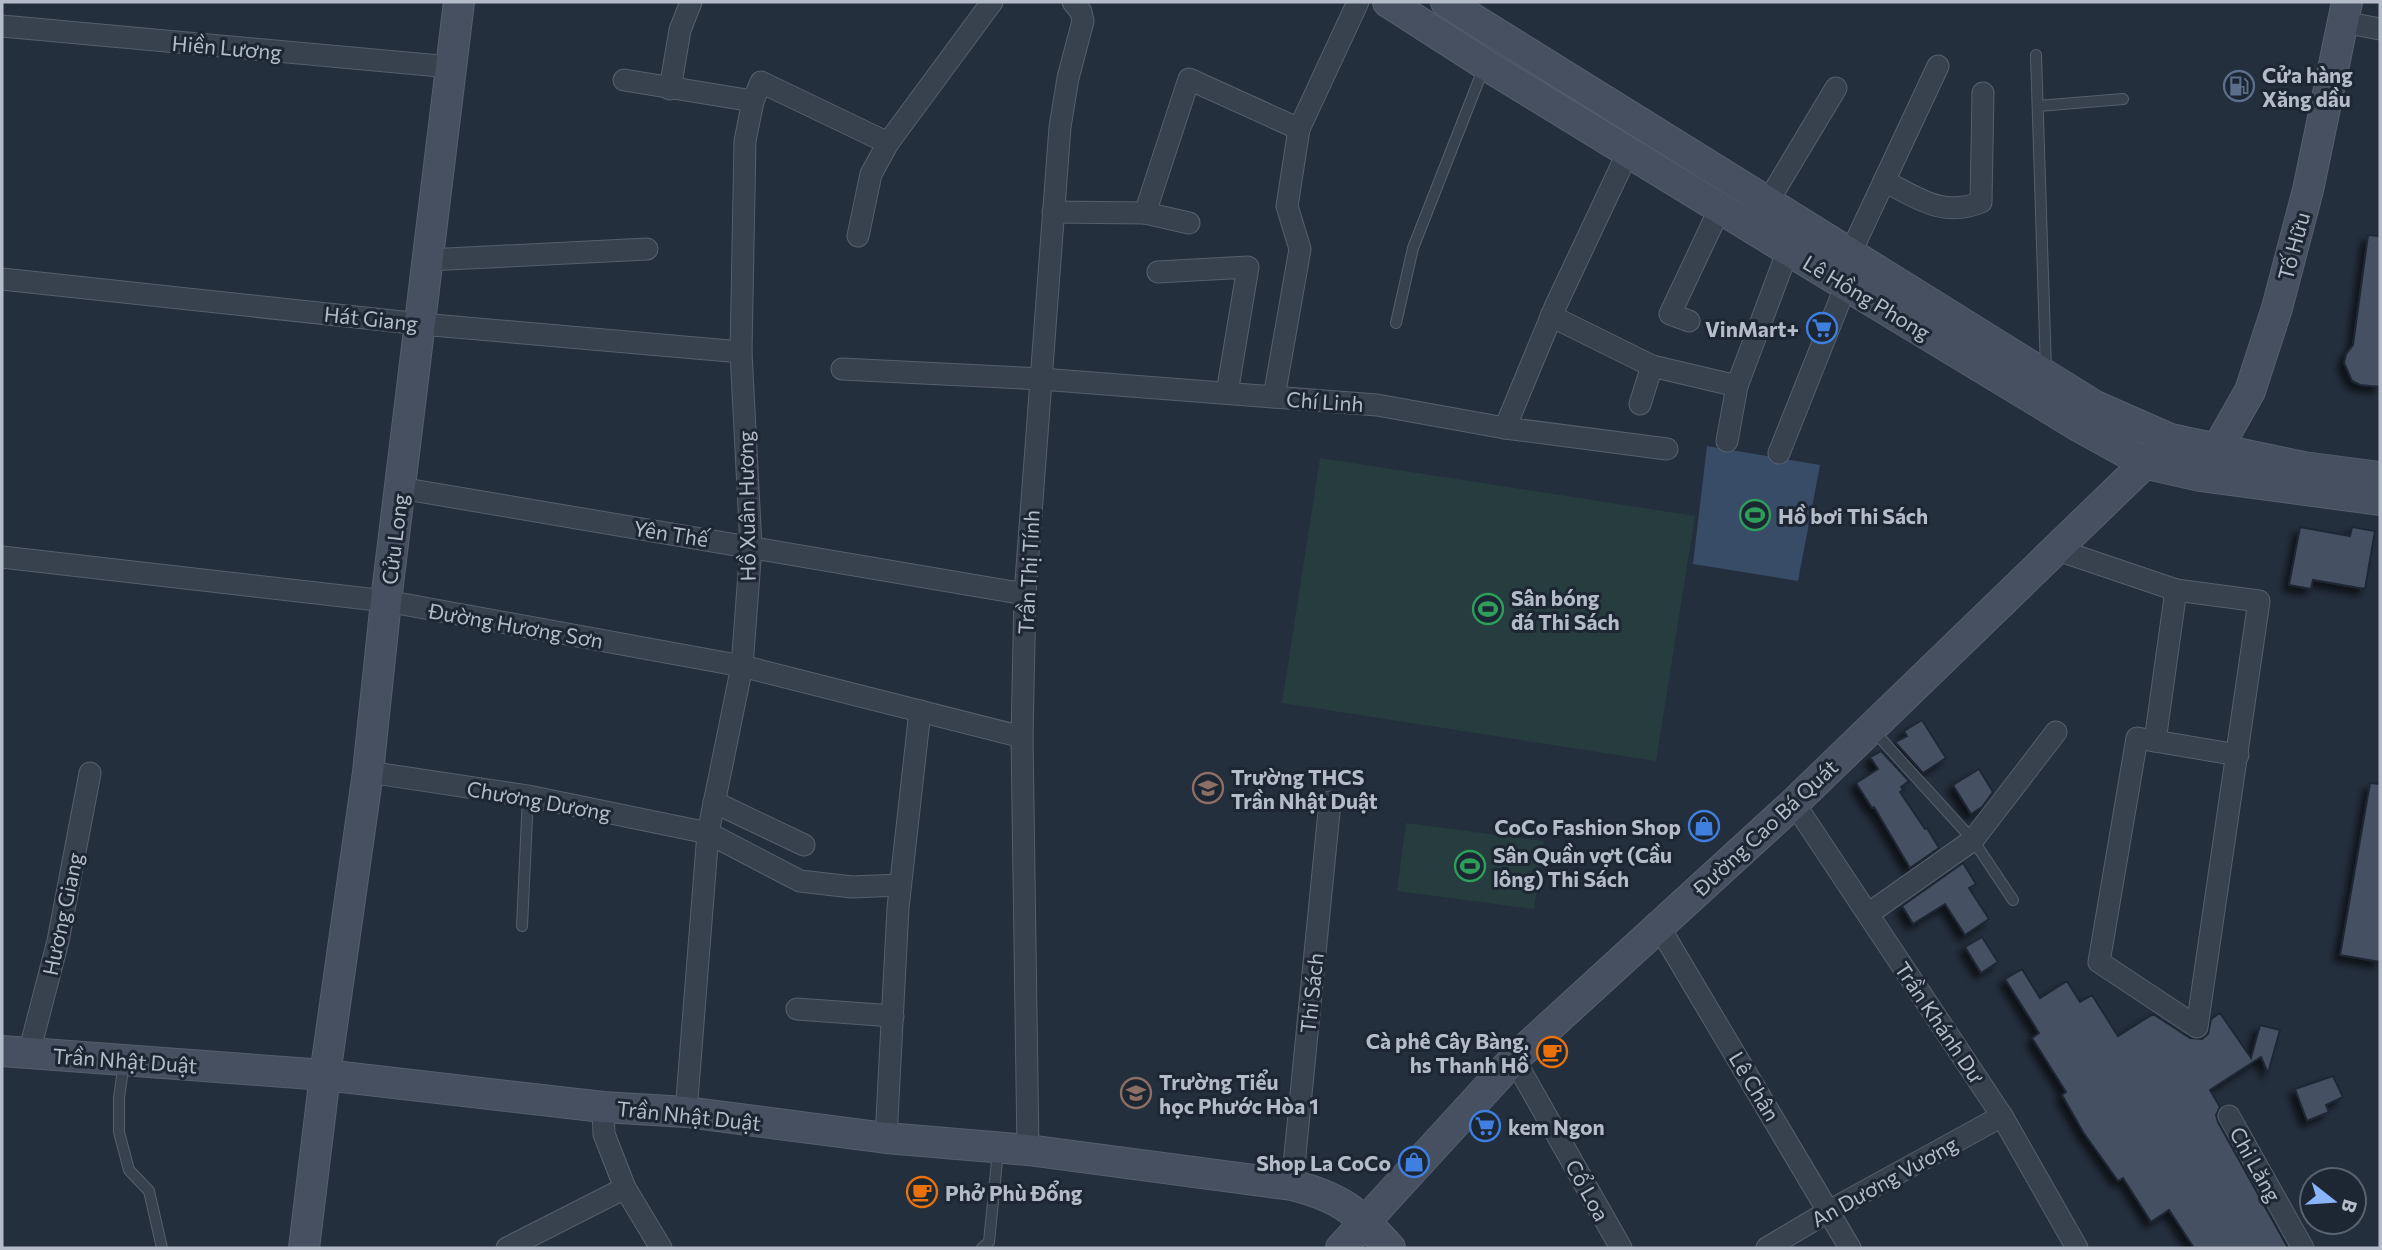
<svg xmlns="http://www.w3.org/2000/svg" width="2382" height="1250" viewBox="0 0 2382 1250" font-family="Commissioner,sans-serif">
  <defs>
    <filter id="shadow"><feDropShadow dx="-6" dy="6" stdDeviation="3.5" flood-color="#0009"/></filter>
  </defs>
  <rect width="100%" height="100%" fill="#242f3e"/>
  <!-- green -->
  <g fill="#263c3f">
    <polygon points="1320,458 1695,516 1656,761 1282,703"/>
    <polygon points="1406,823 1544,841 1534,909 1397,891"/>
  </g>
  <!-- water -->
  <polygon fill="#394c67" points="1707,446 1820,465 1798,581 1693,564"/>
  <!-- building -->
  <g fill="#455162" stroke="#1f2835" stroke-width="2" filter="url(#shadow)">
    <polygon points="2368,235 2380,236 2380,387 2360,385 2352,381 2344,363 2346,354 2353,345"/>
    <polygon points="2300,527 2350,536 2352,527 2375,531 2365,589 2313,580 2311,589 2289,585"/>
    <polygon points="1922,720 1946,758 1923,773 1895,742 1907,736 1904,731"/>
    <polygon points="1881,751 1909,781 1901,787 1903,790 1900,792 1925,829 1927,828 1939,848 1910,868 1874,807 1872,808 1856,783 1878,769 1870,757"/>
    <polygon points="1979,769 1993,792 1982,807 1971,814 1953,785"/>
    <polygon points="2370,783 2380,784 2380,962 2340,955"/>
    <polygon points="1963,863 1976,884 1969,888 1989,919 1965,935 1945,904 1913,924 1902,906"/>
    <polygon points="1982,937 1998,962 1981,973 1965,947"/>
    <polygon points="2022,969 2040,998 2067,981 2080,1002 2092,995 2118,1036 2153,1014 2190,1038 2202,1039 2208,1034 2211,1019 2220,1013 2251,1058 2260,1025 2280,1030 2268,1073 2261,1057 2210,1090 2220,1107 2216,1115 2218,1122 2288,1248 2194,1248 2169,1210 2151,1222 2123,1178 2118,1181 2083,1132 2062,1095 2066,1092 2032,1038 2039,1033 2005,979"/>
    <polygon points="2333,1076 2343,1097 2326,1105 2329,1112 2307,1121 2295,1089"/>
  </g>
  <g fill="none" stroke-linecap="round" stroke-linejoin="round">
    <!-- lane casing -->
    <g stroke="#565f6c" stroke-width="12">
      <g id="lane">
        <polyline points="2036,55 2046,370"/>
        <polyline points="2038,106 2123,99"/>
        <polyline points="1396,323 1413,248 1484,67"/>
        <polyline points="1872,729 1973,840 2013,900"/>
        <polyline points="522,926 528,796"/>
        <polyline points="124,1062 119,1098 119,1132 129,1170 149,1191 162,1248"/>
        <polyline points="982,1248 989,1242 998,1151"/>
      </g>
    </g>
    <!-- street casing -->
    <g stroke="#565f6c" stroke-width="23">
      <g id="street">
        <polyline points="2343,22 2380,29"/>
        <polyline points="2,26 451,67"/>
        <polyline points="624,80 753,101"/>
        <polyline points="670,89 680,30 691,2"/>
        <path d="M1884,181C1918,198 1943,218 1981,202L1983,93"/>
        <polyline points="1767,203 1836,88"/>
        <polyline points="1053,212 1145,213 1189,223"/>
        <polyline points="1145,213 1189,79 1299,129"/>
        <polyline points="858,236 871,174 888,143 992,2"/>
        <polyline points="1850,254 1938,66"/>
        <polyline points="428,260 647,249"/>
        <polyline points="1158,272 1248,267 1227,393"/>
        <polyline points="2,279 421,324 741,352"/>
        <polyline points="1551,316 1652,366 1737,386"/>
        <polyline points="1689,321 1670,314 1720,208"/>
        <polyline points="842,369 1041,379 1377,405 1505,428 1556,305 1628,152"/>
        <polyline points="1274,397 1300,249 1287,206 1299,129 1358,2"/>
        <polyline points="1640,404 1652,366"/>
        <polyline points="1505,428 1667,449"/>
        <polyline points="1727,441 1737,386 1788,250"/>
        <polyline points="1779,453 1846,285"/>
        <polyline points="400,488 1025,594"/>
        <polyline points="2058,550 2176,590 2259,601 2197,1027 2099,962 2137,738 2238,755"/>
        <polyline points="2,557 386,601 742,666 1022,737"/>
        <polyline points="2155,741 2176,590"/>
        <polyline points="368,772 528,796 708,833 800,881 852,887 900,885"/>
        <polyline points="714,802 804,845"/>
        <polyline points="1794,803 2002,1116 2077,1248"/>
        <polyline points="1868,914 1973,840 2056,732"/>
        <polyline points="1658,925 1850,1248"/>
        <polyline points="797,1009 893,1016"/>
        <polyline points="29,1053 58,941 90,773"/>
        <polyline points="1514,1059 1621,1248"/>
        <polyline points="603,1107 604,1134 625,1188 661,1248"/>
        <polyline points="686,1112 708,833 742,666 751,547 741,352 745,141 753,101 761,82 888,143"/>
        <polyline points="2229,1116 2303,1248"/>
        <polyline points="886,1138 898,908 920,711"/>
        <polyline points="1028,1150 1022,737 1025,594 1060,127 1068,78 1083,21 1081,12 1073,2"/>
        <polyline points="1292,1185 1330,802"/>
        <polyline points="507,1248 625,1188"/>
        <polyline points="1767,1248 1829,1211 2002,1116"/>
      </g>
    </g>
    <!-- secondary casing -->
    <g stroke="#565f6c" stroke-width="32">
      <g id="secondary">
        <polyline points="1388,2 1486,65 1788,250 2080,427 2147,464 2200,476 2380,500"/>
        <polyline points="1446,2 2095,406 2170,439 2303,467 2380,477"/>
        <polyline points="2208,465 2250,391 2277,308 2308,190 2347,2"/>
        <path d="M2,1051L325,1075L603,1107L686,1112L886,1138L1028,1150L1292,1185C1340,1197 1357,1211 1390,1248"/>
        <polyline points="304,1248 325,1075 368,772 386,601 459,2"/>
        <polyline points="1341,1248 1514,1059 1794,803 2170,439"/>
      </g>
    </g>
    <!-- lane -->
    <use href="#lane" stroke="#38414e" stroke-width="10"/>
    <!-- street -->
    <use href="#street" stroke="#38414e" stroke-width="21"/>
    <!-- secondary -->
    <use href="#secondary" stroke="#465061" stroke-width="30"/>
  </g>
  <!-- icons -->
  <defs>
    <g id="fuel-ring" transform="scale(1.575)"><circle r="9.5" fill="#1d2633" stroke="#5c6f8a" stroke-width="1.5"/><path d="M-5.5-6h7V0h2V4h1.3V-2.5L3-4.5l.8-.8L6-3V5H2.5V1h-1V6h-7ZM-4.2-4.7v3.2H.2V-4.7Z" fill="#5c6f8a"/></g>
    <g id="supermarket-ring" transform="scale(1.575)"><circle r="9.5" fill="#1d2633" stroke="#3f7fe0" stroke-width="1.5"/><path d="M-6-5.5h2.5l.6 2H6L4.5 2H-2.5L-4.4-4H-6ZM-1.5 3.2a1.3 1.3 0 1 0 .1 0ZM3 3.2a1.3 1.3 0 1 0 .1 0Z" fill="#3f7fe0"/></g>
    <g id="stadium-ring" transform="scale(1.575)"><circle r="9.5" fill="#1d2633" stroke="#2e9e5b" stroke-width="1.5"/><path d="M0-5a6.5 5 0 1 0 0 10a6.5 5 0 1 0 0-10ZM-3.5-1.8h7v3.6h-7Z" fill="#2e9e5b"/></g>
    <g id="school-ring" transform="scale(1.575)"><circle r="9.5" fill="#1d2633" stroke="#8d6e63" stroke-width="1.5"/><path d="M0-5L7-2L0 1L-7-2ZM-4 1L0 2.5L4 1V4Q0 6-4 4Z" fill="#8d6e63"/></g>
    <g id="shop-ring" transform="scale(1.575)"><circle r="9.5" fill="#1d2633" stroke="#3f7fe0" stroke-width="1.5"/><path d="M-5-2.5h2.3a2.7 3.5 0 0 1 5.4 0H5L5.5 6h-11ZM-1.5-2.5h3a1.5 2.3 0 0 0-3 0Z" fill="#3f7fe0"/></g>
    <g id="cafe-ring" transform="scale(1.575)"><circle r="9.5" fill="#1d2633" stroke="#e8710a" stroke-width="1.5"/><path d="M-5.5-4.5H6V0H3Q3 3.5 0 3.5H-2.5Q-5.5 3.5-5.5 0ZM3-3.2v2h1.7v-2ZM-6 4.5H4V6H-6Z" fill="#e8710a"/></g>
  </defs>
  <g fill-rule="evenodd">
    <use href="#fuel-ring" x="2239" y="86"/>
    <use href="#supermarket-ring" x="1822" y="328"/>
    <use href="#stadium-ring" x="1755" y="515"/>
    <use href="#stadium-ring" x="1488" y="609"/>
    <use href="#school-ring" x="1208" y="788"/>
    <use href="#shop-ring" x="1704" y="826"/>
    <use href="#stadium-ring" x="1470" y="866"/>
    <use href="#cafe-ring" x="1552" y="1052"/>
    <use href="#school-ring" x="1136" y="1093"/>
    <use href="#supermarket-ring" x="1485" y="1126"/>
    <use href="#shop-ring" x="1414" y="1162"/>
    <use href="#cafe-ring" x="922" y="1192"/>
  </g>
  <g text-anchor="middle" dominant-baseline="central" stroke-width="6" stroke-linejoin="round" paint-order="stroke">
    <!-- street labels -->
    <g font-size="21" fill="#b4bcc9" stroke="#1d2633">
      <text transform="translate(227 47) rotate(5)">Hiền Lương</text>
      <text transform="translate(2293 246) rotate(-75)">Tố Hữu</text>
      <text transform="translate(1867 297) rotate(31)">Lê Hồng Phong</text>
      <text transform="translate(371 318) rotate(6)">Hát Giang</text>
      <text transform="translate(1325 401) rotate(4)">Chí Linh</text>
      <text transform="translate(746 506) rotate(-91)">Hồ Xuân Hương</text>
      <text transform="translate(671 533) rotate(9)">Yên Thế</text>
      <text transform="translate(394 539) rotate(-83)">Cửu Long</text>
      <text transform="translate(1028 572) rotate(-87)">Trần Thị Tính</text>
      <text transform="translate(516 625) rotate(10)">Đường Hương Sơn</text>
      <text transform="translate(539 800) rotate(10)">Chương Dương</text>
      <text transform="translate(1765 827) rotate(-43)">Đường Cao Bá Quát</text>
      <text transform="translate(62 914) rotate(-78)">Hương Giang</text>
      <text transform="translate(1311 993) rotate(-84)">Thi Sách</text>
      <text transform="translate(1940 1022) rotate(56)">Trần Khánh Dư</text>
      <text transform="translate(125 1060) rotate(4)">Trần Nhật Duật</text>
      <text transform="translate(1755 1086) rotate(59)">Lê Chân</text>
      <text transform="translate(689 1115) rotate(6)">Trần Nhật Duật</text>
      <text transform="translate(2256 1164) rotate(61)">Chi Lăng</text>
      <text transform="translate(1884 1181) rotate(-29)">An Dương Vương</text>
      <text transform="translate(1588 1190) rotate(61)">Cổ Loa</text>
    </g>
    <!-- poi labels -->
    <g font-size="21" font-weight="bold" fill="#b4bcc9" stroke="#1d2633" text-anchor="start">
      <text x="2262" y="74">Cửa hàng<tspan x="2262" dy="24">Xăng dầu</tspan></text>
      <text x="1799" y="328" text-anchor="end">VinMart+</text>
      <text x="1778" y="515">Hồ bơi Thi Sách</text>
      <text x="1511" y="597">Sân bóng<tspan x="1511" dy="24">đá Thi Sách</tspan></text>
      <text x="1231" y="776">Trường THCS<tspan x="1231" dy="24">Trần Nhật Duật</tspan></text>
      <text x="1681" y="826" text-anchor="end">CoCo Fashion Shop</text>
      <text x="1493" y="854">Sân Quần vợt (Cầu<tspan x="1493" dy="24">lông) Thi Sách</tspan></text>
      <text x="1529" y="1040" text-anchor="end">Cà phê Cây Bàng,<tspan x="1529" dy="24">hs Thanh Hồ</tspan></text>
      <text x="1159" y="1081">Trường Tiểu<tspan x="1159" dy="24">học Phước Hòa 1</tspan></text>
      <text x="1508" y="1126">kem Ngon</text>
      <text x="1391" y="1162" text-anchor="end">Shop La CoCo</text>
      <text x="945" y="1192">Phở Phù Đổng</text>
    </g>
  </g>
  <!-- border -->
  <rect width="2382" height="1250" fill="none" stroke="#b4bcc9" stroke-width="7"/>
  <!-- north arrow -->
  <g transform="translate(2333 1201) rotate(107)"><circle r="33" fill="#1d2633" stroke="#59626f" stroke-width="2"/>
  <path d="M0-5L12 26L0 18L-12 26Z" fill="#8ab4f8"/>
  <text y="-10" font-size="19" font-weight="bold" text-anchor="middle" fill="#b4bcc9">B</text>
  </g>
</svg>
